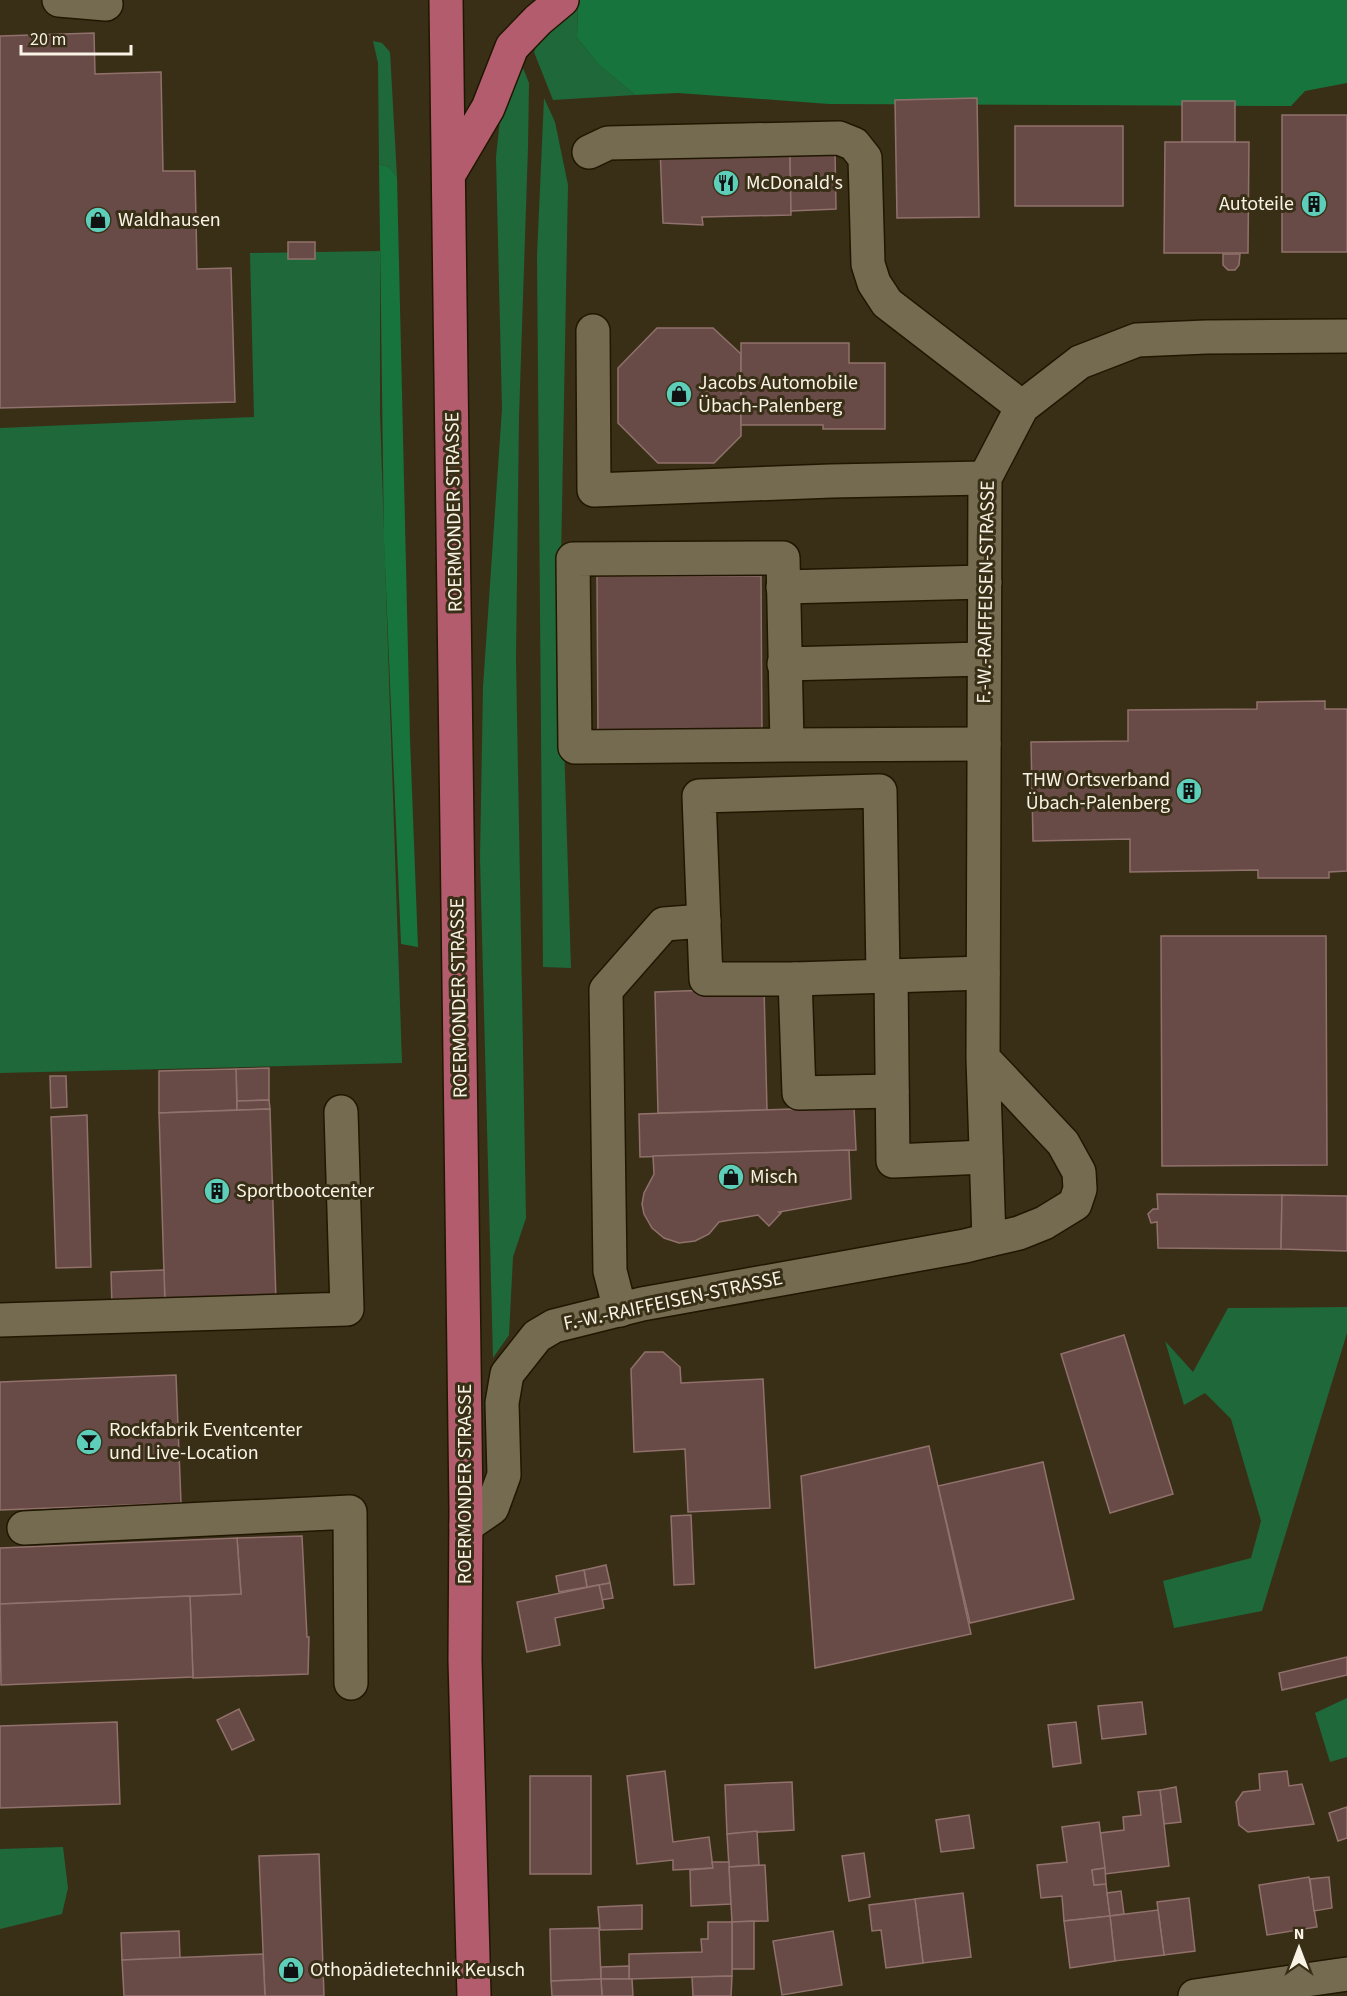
<svg xmlns="http://www.w3.org/2000/svg" width="1347" height="1996" viewBox="0 0 1347 1996" font-family="'Source Sans 3',sans-serif">
  <rect width="100%" height="100%" fill="#392f17"/>
  <!-- green -->
  <g fill="#1f683a">
    <polygon points="578,0 577,38 599,65 635,95 553,100 534,52 543,28"/>
    <polygon points="373,41 382,43 390,52 397,177 389,167 379,164 378,63"/>
    <polygon points="523,68 529,83 528,148 519,417 516,659 526,1218 513,1257 509,1335 493,1358 480,858 483,687 502,409 496,157 502,101"/>
    <polygon points="544,98 555,122 568,185 560,614 571,968 543,967 537,256"/>
    <polygon points="380,251 380,413 402,1063 0,1073 0,428 254,417 250,253"/>
    <polygon points="1347,1307 1347,1333 1262,1611 1174,1628 1163,1581 1251,1558 1261,1521 1231,1419 1205,1393 1184,1405 1165,1341 1193,1372 1228,1308"/>
    <polygon points="1347,1698 1347,1757 1330,1762 1315,1713"/>
    <polygon points="63,1847 68,1888 62,1914 0,1929 0,1849"/>
  </g>
  <!-- forest -->
  <g fill="#17743c">
    <polygon points="578,0 1347,0 1347,83 1305,91 1291,106 829,104 678,93 635,95 599,65 577,38"/>
    <polygon points="379,164 389,167 397,177 410,739 418,947 401,944 384,541"/>
  </g>
  <!-- building -->
  <g fill="#684b46" stroke="#91716c" stroke-width="1.5">
    <polygon points="94,33 95,74 161,72 163,171 195,171 197,269 231,268 235,402 0,408 0,36"/>
    <polygon points="977,98 979,217 897,218 895,100"/>
    <rect x="1182" y="101" width="53" height="41"/>
    <rect x="1282" y="115" width="65" height="137"/>
    <rect x="1015" y="126" width="108" height="80"/>
    <polygon points="1165,142 1249,142 1248,253 1164,253"/>
    <polygon points="660,148 790,155 791,215 702,217 703,225 663,223"/>
    <polygon points="835,152 836,209 791,211 790,155"/>
    <rect x="288" y="242" width="27" height="17"/>
    <polygon points="1223,254 1240,254 1239,265 1235,270 1228,270 1223,265"/>
    <polygon points="657,328 713,328 741,354 741,436 714,463 658,463 618,423 618,368"/>
    <polygon points="741,343 849,343 849,363 885,363 885,429 823,429 823,425 741,425"/>
    <polygon points="597,576 761,576 762,740 598,740"/>
    <polygon points="1325,701 1325,709 1347,709 1347,871 1329,872 1329,878 1258,878 1258,870 1130,872 1130,839 1033,841 1031,742 1128,741 1128,710 1257,709 1257,702"/>
    <polygon points="1161,936 1326,936 1327,1165 1162,1166"/>
    <polygon points="764,988 767,1110 658,1113 655,992"/>
    <polygon points="269,1068 269,1100 237,1101 236,1069"/>
    <polygon points="236,1069 237,1110 159,1113 159,1071"/>
    <polygon points="50,1076 66,1076 67,1107 51,1108"/>
    <polygon points="269,1100 270,1109 237,1110 237,1101"/>
    <polygon points="854,1107 856,1150 640,1157 639,1114"/>
    <polygon points="270,1109 276,1301 165,1305 159,1113"/>
    <polygon points="87,1115 91,1267 56,1268 51,1117"/>
    <polygon points="849,1150 851,1199 779,1212 781,1213 769,1226 758,1215 719,1222 709,1234 695,1241 679,1243 664,1238 652,1228 644,1214 642,1204 644,1193 654,1174 653,1156"/>
    <polygon points="1157,1194 1282,1195 1281,1249 1158,1248 1157,1222 1151,1223 1148,1214 1153,1209 1158,1209"/>
    <polygon points="1282,1195 1347,1196 1347,1251 1281,1249"/>
    <polygon points="164,1270 165,1305 112,1306 111,1272"/>
    <polygon points="1124,1335 1173,1494 1110,1513 1061,1354"/>
    <polygon points="645,1352 663,1352 680,1367 681,1383 763,1379 770,1508 688,1512 685,1449 634,1452 631,1369"/>
    <polygon points="176,1375 181,1503 0,1510 0,1382"/>
    <polygon points="929,1446 971,1634 815,1668 801,1476"/>
    <polygon points="1043,1462 1074,1599 970,1623 938,1486"/>
    <polygon points="691,1515 694,1584 674,1585 671,1516"/>
    <polygon points="302,1536 307,1637 309,1637 308,1674 193,1678 190,1596 241,1594 237,1538"/>
    <polygon points="237,1538 241,1594 0,1604 0,1548"/>
    <polygon points="606,1565 610,1583 587,1587 584,1570"/>
    <polygon points="584,1570 587,1587 559,1592 556,1576"/>
    <polygon points="610,1583 613,1598 602,1600 599,1585"/>
    <polygon points="599,1585 604,1608 555,1618 560,1645 527,1652 517,1602"/>
    <polygon points="190,1596 193,1677 1,1685 0,1604"/>
    <polygon points="1347,1657 1347,1675 1282,1690 1279,1673"/>
    <polygon points="1142,1702 1146,1734 1102,1739 1098,1706"/>
    <polygon points="239,1709 254,1740 232,1750 217,1720"/>
    <polygon points="117,1722 120,1804 0,1808 0,1726"/>
    <polygon points="1076,1722 1081,1763 1053,1767 1048,1725"/>
    <polygon points="665,1771 673,1842 709,1837 713,1868 673,1870 673,1860 637,1864 627,1776"/>
    <polygon points="1287,1771 1289,1786 1302,1784 1314,1824 1248,1832 1239,1825 1236,1802 1243,1792 1260,1790 1259,1774"/>
    <rect x="530" y="1776" width="61" height="98"/>
    <polygon points="792,1782 794,1830 727,1834 725,1785"/>
    <polygon points="1176,1787 1181,1822 1164,1824 1160,1790"/>
    <polygon points="1160,1790 1169,1866 1105,1874 1100,1833 1124,1830 1123,1817 1141,1815 1138,1792"/>
    <polygon points="1347,1807 1347,1838 1338,1841 1329,1813"/>
    <polygon points="969,1815 974,1848 941,1852 936,1820"/>
    <polygon points="1099,1822 1105,1868 1092,1870 1094,1885 1106,1884 1110,1916 1064,1921 1062,1896 1041,1898 1037,1865 1067,1862 1062,1827"/>
    <polygon points="757,1831 759,1865 729,1867 727,1834"/>
    <polygon points="864,1853 870,1897 849,1901 842,1856"/>
    <polygon points="319,1854 324,1996 265,1996 259,1856"/>
    <polygon points="712,1862 729,1862 731,1904 691,1906 690,1870 713,1868"/>
    <polygon points="765,1865 768,1921 732,1922 729,1867"/>
    <polygon points="1105,1868 1106,1884 1094,1885 1092,1870"/>
    <polygon points="1309,1877 1317,1927 1267,1935 1259,1885"/>
    <polygon points="1329,1877 1332,1908 1314,1911 1310,1879"/>
    <polygon points="1121,1891 1124,1914 1110,1916 1107,1893"/>
    <polygon points="963,1893 971,1957 923,1963 915,1899"/>
    <polygon points="1189,1898 1195,1951 1164,1955 1157,1902"/>
    <polygon points="915,1899 923,1963 886,1968 881,1930 872,1931 869,1905"/>
    <polygon points="642,1905 642,1929 600,1930 598,1907"/>
    <polygon points="1158,1910 1164,1955 1115,1961 1110,1916"/>
    <polygon points="1110,1916 1115,1961 1070,1968 1064,1921"/>
    <polygon points="754,1921 754,1969 732,1969 732,1922"/>
    <polygon points="708,1922 732,1922 732,1976 629,1979 629,1954 702,1952 701,1939 708,1939"/>
    <polygon points="599,1928 601,1979 551,1981 550,1929"/>
    <polygon points="179,1931 180,1958 122,1960 121,1933"/>
    <polygon points="833,1931 842,1985 782,1995 773,1941"/>
    <polygon points="263,1954 265,1996 124,1996 122,1960"/>
    <polygon points="629,1966 629,1979 601,1979 601,1967"/>
    <polygon points="732,1976 731,1996 693,1996 692,1977"/>
    <polygon points="601,1979 632,1979 633,1996 602,1996"/>
    <polygon points="601,1979 602,1996 552,1996 551,1981"/>
  </g>
  <g fill="none" stroke-linecap="round" stroke-linejoin="round">
    <!-- minor casing -->
    <g stroke="#201701" stroke-width="36">
      <g id="minor">
        <polyline points="59,0 106,4"/>
        <polyline points="589,152 608,143 839,138 854,144 865,158 868,264 874,283 887,303 1022,407"/>
        <polyline points="593,331 594,490 831,481 985,478"/>
        <polyline points="783,587 985,582"/>
        <polyline points="784,664 984,659"/>
        <polyline points="787,745 575,747 573,559 783,558 787,745 984,744"/>
        <polyline points="891,975 893,1161 986,1157"/>
        <polyline points="883,976 880,791 699,796 706,979 795,979 983,973"/>
        <polyline points="795,979 799,1093 892,1091"/>
        <polyline points="983,1058 1063,1143 1079,1172 1080,1189 1075,1204 1044,1223 1019,1233 989,1240 983,1058 985,478 1022,407 1080,362 1137,340 1206,337 1347,336"/>
        <polyline points="620,1310 610,1271 606,990 664,924 704,921"/>
        <polyline points="0,1320 347,1309 341,1112"/>
        <polyline points="466,1526 492,1508 504,1475 502,1403 507,1374 537,1336 554,1326 642,1304 965,1246 989,1240"/>
        <polyline points="24,1528 350,1512 351,1683"/>
        <polyline points="1195,1996 1347,1974"/>
      </g>
    </g>
    <!-- major casing -->
    <g stroke="#201701" stroke-width="36">
      <g id="major">
        <polyline points="446,0 466,1509 465,1660 474,1996"/>
        <polyline points="449,174 488,108 512,47 538,20 562,0"/>
      </g>
    </g>
    <!-- minor -->
    <use href="#minor" stroke="#756b51" stroke-width="33"/>
    <!-- major -->
    <use href="#major" stroke="#b25c6d" stroke-width="33"/>
  </g>
  <!-- icons -->
  <defs>
    <g id="restaurant-disc" transform="scale(1.35)"><circle r="9.5" fill="#5dceb9" stroke="#392f17"/><path d="M-5-6h1v4h1v-4h1v4h1v-4h1v5L-1.5 .5V6h-2V.5L-5-1ZM5-6V6H3V1.5H1.5Q1.5-4 5-6Z" fill="#111"/></g>
    <g id="building-disc" transform="scale(1.35)"><circle r="9.5" fill="#5dceb9" stroke="#392f17"/><path d="M-4-6H4V6H1V3H-1V6H-4ZM-2.5-4.3h1.7v1.8h-1.7ZM.8-4.3h1.7v1.8H.8ZM-2.5-1h1.7V.8h-1.7ZM.8-1h1.7V.8H.8Z" fill="#111"/></g>
    <g id="shop-disc" transform="scale(1.35)"><circle r="9.5" fill="#5dceb9" stroke="#392f17"/><path d="M-5-2.5h2.3a2.7 3.5 0 0 1 5.4 0H5L5.5 6h-11ZM-1.5-2.5h3a1.5 2.3 0 0 0-3 0Z" fill="#111"/></g>
    <g id="bar-disc" transform="scale(1.35)"><circle r="9.5" fill="#5dceb9" stroke="#392f17"/><path d="M-6-5H6L.8 .8V4.5H3.5V6h-7V4.5H-.8V.8Z" fill="#111"/></g>
  </defs>
  <g fill-rule="evenodd">
    <use href="#restaurant-disc" x="726" y="183"/>
    <use href="#building-disc" x="1314" y="204"/>
    <use href="#shop-disc" x="98" y="220"/>
    <use href="#shop-disc" x="679" y="394"/>
    <use href="#building-disc" x="1189" y="791"/>
    <use href="#shop-disc" x="731" y="1177"/>
    <use href="#building-disc" x="217" y="1191"/>
    <use href="#bar-disc" x="89" y="1442"/>
    <use href="#shop-disc" x="291" y="1970"/>
  </g>
  <g text-anchor="middle" dominant-baseline="central" stroke-width="6" stroke-linejoin="round" paint-order="stroke">
    <!-- poi labels -->
    <g font-size="20" fill="#f9f3e5" stroke="#392f17" text-anchor="start">
      <text x="746" y="183">McDonald's</text>
      <text x="1294" y="204" text-anchor="end">Autoteile</text>
      <text x="118" y="220">Waldhausen</text>
      <text x="698" y="383">Jacobs Automobile<tspan x="698" dy="23">Übach-Palenberg</tspan></text>
      <text x="1170" y="780" text-anchor="end">THW Ortsverband<tspan x="1170" dy="23">Übach-Palenberg</tspan></text>
      <text x="750" y="1177">Misch</text>
      <text x="236" y="1191">Sportbootcenter</text>
      <text x="109" y="1430">Rockfabrik Eventcenter<tspan x="109" dy="23">und Live-Location</tspan></text>
      <text x="310" y="1970">Othopädietechnik Keusch</text>
    </g>
    <!-- street labels -->
    <g font-size="20" fill="#f9f3e5" stroke="#392f17">
      <text transform="translate(454 512) rotate(-91)">ROERMONDER STRASSE</text>
      <text transform="translate(986 592) rotate(-89)">F.-W.-RAIFFEISEN-STRASSE</text>
      <text transform="translate(459 998) rotate(-91)">ROERMONDER STRASSE</text>
      <text transform="translate(673 1301) rotate(-12)">F.-W.-RAIFFEISEN-STRASSE</text>
      <text transform="translate(465 1484) rotate(-90)">ROERMONDER STRASSE</text>
    </g>
  </g>
  <!-- north arrow -->
  <g transform="translate(1299 1948)" stroke="#392f17" stroke-width="4.5" paint-order="stroke">
  <path d="M0-4.5L10 22L0 15L-10 22Z" fill="#f9f3e5"/>
  <text y="-9" font-size="16" font-weight="bold" text-anchor="middle" fill="#f9f3e5">N</text>
  </g>
  <!-- scale -->
  <path d="M21 45v9h110v-9" fill="none" stroke="#f9f3e5" stroke-width="3"/>
  <text x="30" y="45" font-size="18" fill="#f9f3e5" stroke="#392f17" stroke-width="4.5" paint-order="stroke">20 m</text>
</svg>
